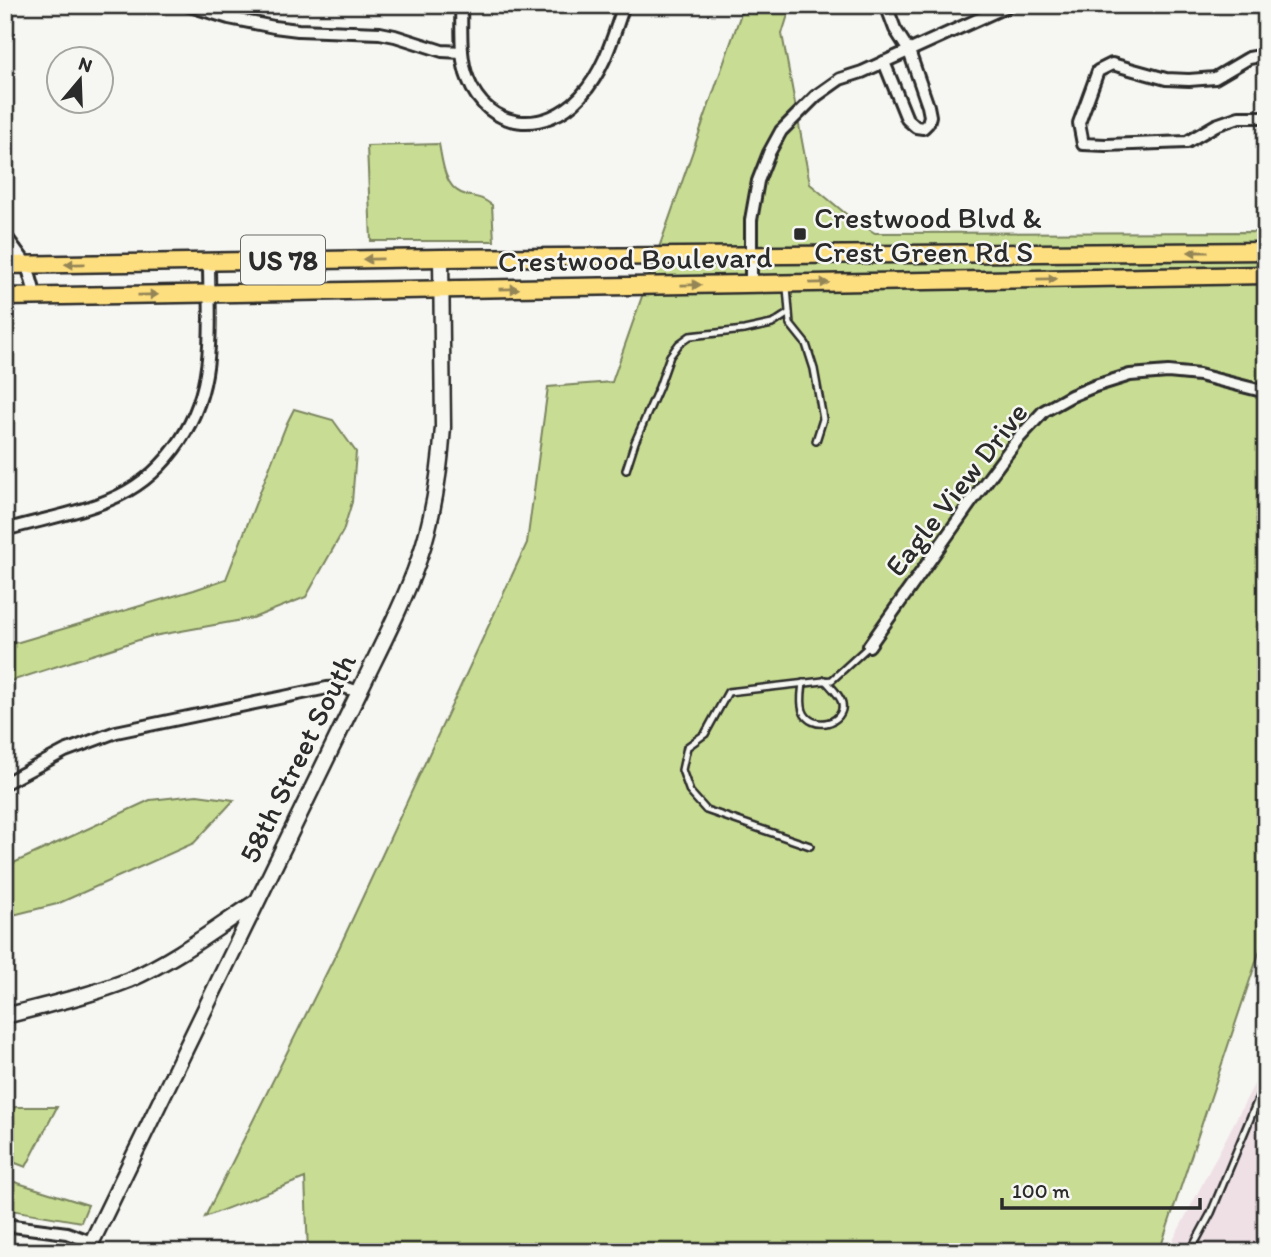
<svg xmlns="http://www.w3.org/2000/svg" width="1271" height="1257" viewBox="0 0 1271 1257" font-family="Itim,sans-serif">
  <rect width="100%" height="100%" fill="#f6f6f2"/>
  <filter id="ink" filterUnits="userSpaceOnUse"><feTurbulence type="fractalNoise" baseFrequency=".0143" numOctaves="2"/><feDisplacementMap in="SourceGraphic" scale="14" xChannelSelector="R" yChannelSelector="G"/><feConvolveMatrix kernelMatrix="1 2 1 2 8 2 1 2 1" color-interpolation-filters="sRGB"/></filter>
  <g filter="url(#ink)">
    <!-- built -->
    <polygon fill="#efe0e6" points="1266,1070 1266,1252 1167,1252 1260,1073"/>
    <!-- green -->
    <g fill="#c8dd93" stroke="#7a845f" stroke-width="2">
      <polygon points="744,5 791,5 782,34 810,184 852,219 875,233 1266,232 1266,932 1159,1252 308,1252 305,1178 205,1217 339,948 527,543 548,387 612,382"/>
      <path d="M439,144C442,159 444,186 461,193C475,199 477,194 492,205L494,241H371L367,146Z"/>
      <polygon points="294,409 333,420 356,452 352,502 343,531 306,597 253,618 148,637 5,683 5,644 19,642 194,590 226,579 287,423"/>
      <polygon points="197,795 234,800 194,843 57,904 5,917 5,867 150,800"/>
      <polygon points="17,1107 57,1107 26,1167 5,1159 5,1108"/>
      <polygon points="5,1179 88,1205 81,1222 5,1209"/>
    </g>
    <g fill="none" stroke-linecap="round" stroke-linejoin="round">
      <!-- lane casing -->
      <g stroke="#2b2b2b" stroke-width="10">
        <g id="lane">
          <polyline points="787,287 790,324 806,344 814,369 823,419 816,441"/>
          <polyline points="626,470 635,442 659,387 670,356 679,344 690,336 744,330 772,324 789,313"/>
          <path d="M803,683C802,692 800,702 803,711C811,732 846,724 842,703C840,695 831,687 825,680"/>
          <polyline points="810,846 706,810 690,792 682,770 687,747 705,734 728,692 832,680 869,646"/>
          <polyline points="1190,1252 1211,1213 1266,1080"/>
        </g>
      </g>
      <!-- street casing -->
      <g stroke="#2b2b2b" stroke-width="16">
        <g id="street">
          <polyline points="187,5 229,18 274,27 298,30 380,33 395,36 442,51 462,52"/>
          <path d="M461,5C462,29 459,57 468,79C488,131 545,135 581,96C604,71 613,37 624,5"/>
          <polyline points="1265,5 1266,5"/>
          <polyline points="1266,55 1249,58 1215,78 1189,80 1166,79 1112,64 1098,71 1079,123 1083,144 1106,145 1187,142 1216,125 1239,117 1266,117"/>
          <polyline points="884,62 907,119 916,127 923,128 928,123 930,116 928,106 909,51 895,29 886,5"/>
          <polyline points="5,235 27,265 36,297"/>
          <polyline points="751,284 751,220 758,181 769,153 781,131 816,96 840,79 862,72 1010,5"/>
          <path d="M5,530C39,520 76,514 109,500C161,479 197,429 206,374C212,338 209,298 209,261"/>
          <polyline points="869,646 971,502 1017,440 1044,411 1071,396 1095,386 1130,375 1168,372 1199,375 1266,392"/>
          <polyline points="5,783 65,751 116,732 327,688 344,687 359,692"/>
          <polyline points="5,1225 67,1233 91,1242"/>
        </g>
      </g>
      <!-- secondary casing -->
      <g stroke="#2b2b2b" stroke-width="19">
        <g id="secondary">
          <path d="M5,1016C46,1005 89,996 129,980C175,960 215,929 256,902"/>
          <path d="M87,1252L359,692C380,648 403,605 419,559C434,516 440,472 443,427L441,258"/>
        </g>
      </g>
      <!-- primary casing -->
      <g stroke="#2b2b2b" stroke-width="21">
        <g id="primary">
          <polyline points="5,265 441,258 1266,251"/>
          <polyline points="5,297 1266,275"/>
        </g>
      </g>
      <!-- lane -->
      <use href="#lane" stroke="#f6f6f2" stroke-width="5"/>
      <!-- street -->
      <use href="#street" stroke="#f6f6f2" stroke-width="10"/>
      <!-- secondary -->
      <use href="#secondary" stroke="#f6f6f2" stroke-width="14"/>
      <!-- primary -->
      <use href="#primary" stroke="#fedf80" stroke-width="16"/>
    </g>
    <!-- one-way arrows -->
    <defs><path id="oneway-solid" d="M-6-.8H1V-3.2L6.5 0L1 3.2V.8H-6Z" transform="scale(1.75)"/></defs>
    <g fill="#948556">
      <use href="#oneway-solid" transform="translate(1198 252) rotate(180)"/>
      <use href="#oneway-solid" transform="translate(373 259) rotate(179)"/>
      <use href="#oneway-solid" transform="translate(75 264) rotate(179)"/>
      <use href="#oneway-solid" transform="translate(1047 279) rotate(-1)"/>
      <use href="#oneway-solid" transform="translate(819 283) rotate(-1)"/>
      <use href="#oneway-solid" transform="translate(691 285) rotate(-1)"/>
      <use href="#oneway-solid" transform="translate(509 289) rotate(-1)"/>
      <use href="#oneway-solid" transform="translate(148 295) rotate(-1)"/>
    </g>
  </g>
  <!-- markers -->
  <rect fill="#2b2b2b" stroke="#f6f6f2" stroke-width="2.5" x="793" y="227" width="14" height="14" rx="3.5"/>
  <g text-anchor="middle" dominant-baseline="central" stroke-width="5" stroke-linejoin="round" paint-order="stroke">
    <!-- shield labels -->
    <rect fill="#f6f6f2" stroke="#686867" stroke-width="2" x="241" y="235.5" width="84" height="49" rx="5"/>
    <g font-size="28" font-weight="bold" fill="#2b2b2b">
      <text x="283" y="260">US 78</text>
    </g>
    <!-- poi labels -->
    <g font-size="30" fill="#2b2b2b" stroke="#f6f6f2" text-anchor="start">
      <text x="814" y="217">Crestwood Blvd &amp;<tspan x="814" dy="34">Crest Green Rd S</tspan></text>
    </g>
    <!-- street labels -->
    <g font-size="30" fill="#2b2b2b" stroke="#f6f6f2">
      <text transform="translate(635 259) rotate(-1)">Crestwood Boulevard</text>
      <text transform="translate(956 489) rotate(-52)">Eagle View Drive</text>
      <text transform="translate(297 758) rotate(-64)">58th Street South</text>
    </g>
  </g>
  <!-- margin -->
  <rect width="1271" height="1257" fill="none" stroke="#f6f6f2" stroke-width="28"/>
  <rect x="14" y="14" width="1243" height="1229" fill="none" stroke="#2b2b2b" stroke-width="2.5" filter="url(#ink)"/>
  <!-- north arrow -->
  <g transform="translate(80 80) rotate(19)"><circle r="33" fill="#f6f6f2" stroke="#a5a5a2" stroke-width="2"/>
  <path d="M0-5L12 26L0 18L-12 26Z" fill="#2b2b2b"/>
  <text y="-10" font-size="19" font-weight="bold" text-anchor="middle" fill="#2b2b2b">N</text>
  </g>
  <!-- scale -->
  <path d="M1002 1198v10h198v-10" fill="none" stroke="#2b2b2b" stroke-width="3.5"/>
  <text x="1012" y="1198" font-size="21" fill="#2b2b2b" stroke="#f6f6f2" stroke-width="5" paint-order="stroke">100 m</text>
</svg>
